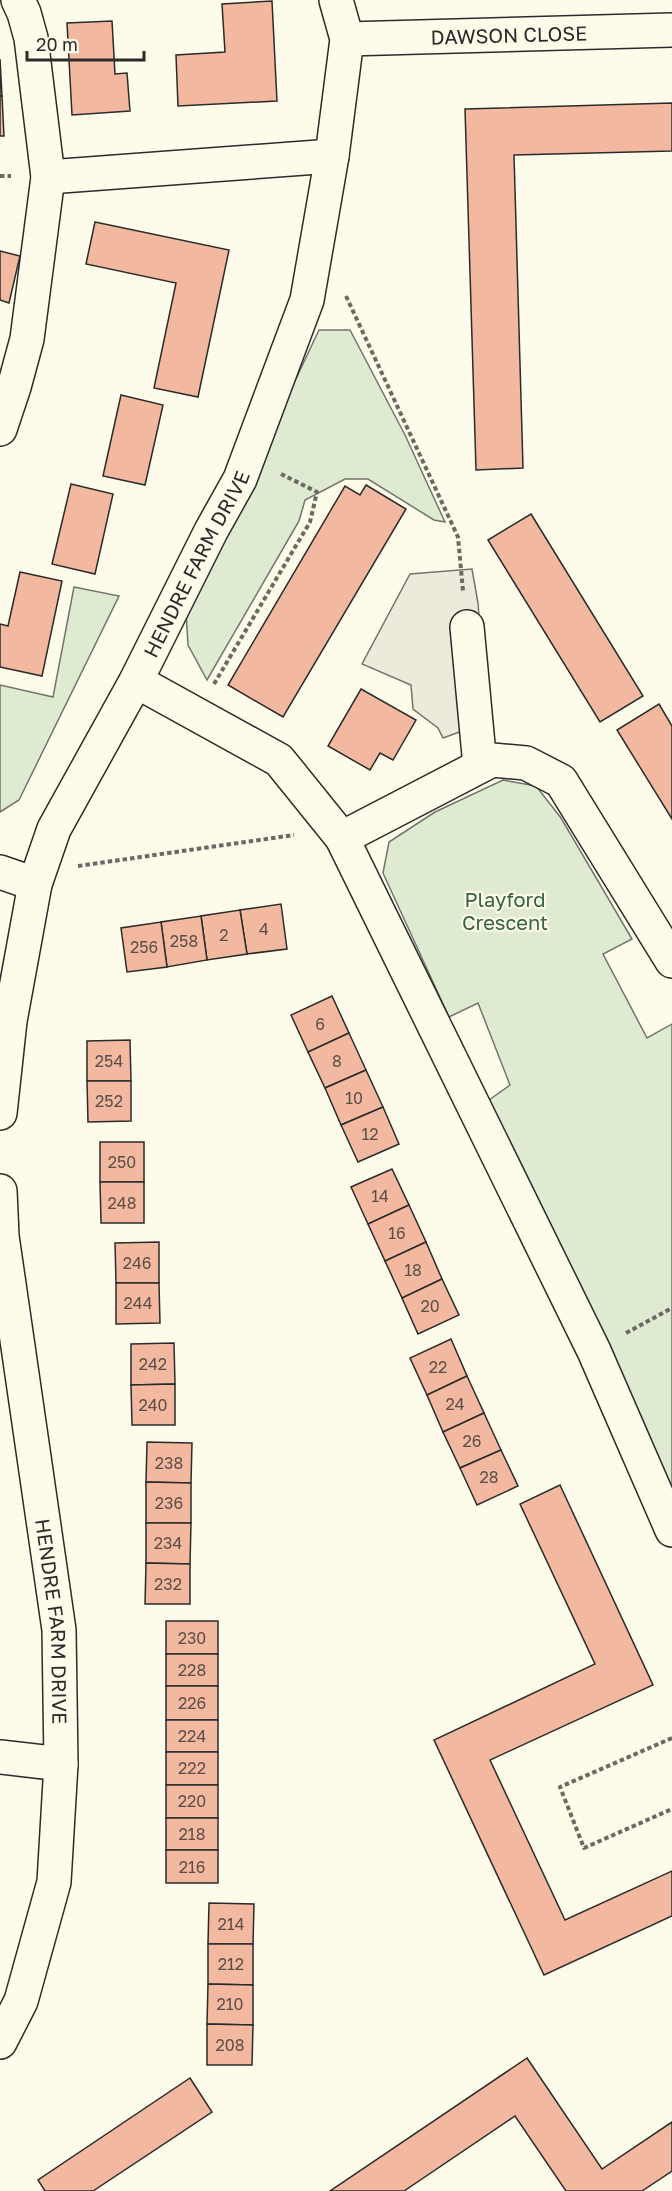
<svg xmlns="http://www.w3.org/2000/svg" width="672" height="2191" viewBox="0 0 672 2191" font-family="'Golos Text',sans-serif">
  <rect width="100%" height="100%" fill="#fdfbea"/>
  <!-- green -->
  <g fill="#deebd1" stroke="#74746e" stroke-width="1.5">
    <polygon points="319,330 350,330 405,435 445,522 434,520 368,479 345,479 305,500 299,521 207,680 188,645 186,612"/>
    <polygon points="74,587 119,596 19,800 0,812 0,685 53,697"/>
    <polygon points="503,780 536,786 561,818 632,939 603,954 647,1038 672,1024 672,1492 627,1387 489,1100 510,1085 478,1003 449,1017 383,873 389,842 435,812"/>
  </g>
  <!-- parking -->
  <polygon fill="#eceadb" stroke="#74746e" stroke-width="1.5" points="472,569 478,603 487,722 443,738 438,728 413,709 411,685 362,664 410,574"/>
  <!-- building -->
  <g fill="#f2b8a0" stroke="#2b2b2b" stroke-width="1.5">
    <polygon points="272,1 277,101 178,106 176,55 225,52 222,4"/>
    <polygon points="112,21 115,74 127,73 130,111 72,115 67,23"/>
    <polygon points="0,59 2,96 0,96"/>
    <polygon points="0,96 2,96 4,136 0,136"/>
    <polygon points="672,103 672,151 514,155 523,468 476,470 465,109"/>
    <polygon points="95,222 229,250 198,397 154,388 176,283 86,264"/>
    <polygon points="0,251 20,256 9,303 0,300"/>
    <polygon points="121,395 163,405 145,485 103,476"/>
    <polygon points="71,484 113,494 95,574 52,564"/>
    <polygon points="366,485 406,509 283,717 228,685 345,486 360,495"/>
    <polygon points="531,514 643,696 600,722 488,540"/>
    <polygon points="20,572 62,581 42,676 0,667 0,624 8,626"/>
    <polygon points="361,689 416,720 393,760 380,753 370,770 328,746"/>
    <polygon points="659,704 672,726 672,819 617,730"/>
    <polygon points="281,904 287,949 247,954 240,910"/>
    <polygon points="240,910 247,954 207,960 201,916"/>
    <polygon points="201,916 207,960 167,967 161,922"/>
    <polygon points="161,922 167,967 127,972 121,928"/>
    <polygon points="332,996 349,1033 308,1052 291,1015"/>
    <polygon points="349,1033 366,1070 325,1088 308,1052"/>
    <polygon points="130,1040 131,1081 87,1081 87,1041"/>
    <polygon points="366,1070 383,1107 341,1125 325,1088"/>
    <polygon points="87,1081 131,1081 131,1121 88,1122"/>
    <polygon points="383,1107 399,1144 358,1162 341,1125"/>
    <rect x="100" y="1142" width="44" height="40"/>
    <polygon points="392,1169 409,1205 368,1224 351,1187"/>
    <polygon points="100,1182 144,1182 144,1223 101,1223"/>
    <polygon points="409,1205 426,1242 385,1261 368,1224"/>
    <polygon points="159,1242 159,1283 116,1283 115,1243"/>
    <polygon points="426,1242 442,1279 402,1298 385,1261"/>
    <polygon points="442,1279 459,1315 418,1334 402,1298"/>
    <polygon points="116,1283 159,1283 160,1323 116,1324"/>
    <polygon points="451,1339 467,1376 427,1395 410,1358"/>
    <polygon points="174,1343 175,1384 131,1385 131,1344"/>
    <polygon points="467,1376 484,1413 443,1432 427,1395"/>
    <polygon points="175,1384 175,1425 132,1425 131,1385"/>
    <polygon points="484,1413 501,1450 460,1468 443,1432"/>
    <polygon points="147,1442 192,1443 191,1483 146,1482"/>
    <polygon points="501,1450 518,1486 477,1505 460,1468"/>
    <polygon points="146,1482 191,1483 191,1523 146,1523"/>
    <polygon points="560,1485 653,1685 490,1760 565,1920 672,1871 672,1916 544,1975 434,1740 595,1664 520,1504"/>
    <polygon points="146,1523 191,1523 190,1564 146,1563"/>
    <polygon points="146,1563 190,1564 190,1604 145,1604"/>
    <rect x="166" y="1621" width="52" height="33"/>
    <rect x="166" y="1654" width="52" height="32"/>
    <rect x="166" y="1686" width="52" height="34"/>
    <rect x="166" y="1720" width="52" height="32"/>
    <rect x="166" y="1752" width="52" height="33"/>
    <rect x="166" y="1785" width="52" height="33"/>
    <rect x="166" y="1818" width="52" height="32"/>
    <rect x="166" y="1850" width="52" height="33"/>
    <polygon points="209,1903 254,1904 253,1944 208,1944"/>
    <polygon points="208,1944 253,1944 253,1985 208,1984"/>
    <polygon points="208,1984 253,1985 253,2025 207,2024"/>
    <polygon points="207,2024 253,2025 252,2065 207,2065"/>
    <polygon points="527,2058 602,2169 672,2122 672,2171 642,2191 566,2191 515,2116 404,2191 330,2191"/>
    <polygon points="190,2078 212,2112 93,2191 45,2191 38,2180"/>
  </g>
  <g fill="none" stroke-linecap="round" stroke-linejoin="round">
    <!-- minor casing -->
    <g stroke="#2b2b2b" stroke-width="36">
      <g id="minor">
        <path id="s1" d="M347,39L672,30"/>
        <polyline points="48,177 332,156"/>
        <polyline points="0,429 14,387 27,339 48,177 31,38 24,13 18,0"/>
        <polyline points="467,627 480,766"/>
        <polyline points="136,681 279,760 342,838 594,1351 672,1530"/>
        <polyline points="342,838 492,760 526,763 561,781 672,961"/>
        <polyline points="0,872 35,884"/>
        <path id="s2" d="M0,1113L10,1021L35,884L54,829L136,681L211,531L240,479L307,300L332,156L347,39L336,0"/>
        <path id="s3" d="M0,1191L2,1236L59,1630L61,1764L54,1882L21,2001L0,2042"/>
        <polyline points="0,1757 61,1764"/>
      </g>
    </g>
    <!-- path -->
    <g stroke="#6a6964" stroke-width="4" stroke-dasharray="4.5 3" stroke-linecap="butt">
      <polyline points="0,176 11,176"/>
      <polyline points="346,296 458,537 463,591"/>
      <polyline points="214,684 310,522 317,492 281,474"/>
      <polyline points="78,866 294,835"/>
      <polyline points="626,1333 672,1308"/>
      <polyline points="672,1738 560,1787 584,1848 672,1809"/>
    </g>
    <!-- minor -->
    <use href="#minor" stroke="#fdfbea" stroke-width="33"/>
  </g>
  <g text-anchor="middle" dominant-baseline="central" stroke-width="4.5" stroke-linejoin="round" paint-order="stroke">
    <!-- number labels -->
    <g font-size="16" fill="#5d4e48">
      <text x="264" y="929">4</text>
      <text x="224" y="935">2</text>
      <text x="184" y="941">258</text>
      <text x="144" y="947">256</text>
      <text x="320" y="1024">6</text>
      <text x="109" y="1061">254</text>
      <text x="337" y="1061">8</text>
      <text x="354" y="1098">10</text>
      <text x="109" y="1101">252</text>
      <text x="370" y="1134">12</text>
      <text x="122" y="1162">250</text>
      <text x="380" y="1196">14</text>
      <text x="122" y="1203">248</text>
      <text x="397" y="1233">16</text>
      <text x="137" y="1263">246</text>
      <text x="413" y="1270">18</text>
      <text x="138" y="1303">244</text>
      <text x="430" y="1306">20</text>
      <text x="153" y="1364">242</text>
      <text x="438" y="1367">22</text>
      <text x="455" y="1404">24</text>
      <text x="153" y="1405">240</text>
      <text x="472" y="1441">26</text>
      <text x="169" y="1463">238</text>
      <text x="489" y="1477">28</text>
      <text x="169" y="1503">236</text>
      <text x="168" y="1543">234</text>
      <text x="168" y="1584">232</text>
      <text x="192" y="1638">230</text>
      <text x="192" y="1670">228</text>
      <text x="192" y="1703">226</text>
      <text x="192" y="1736">224</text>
      <text x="192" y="1768">222</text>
      <text x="192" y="1801">220</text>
      <text x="192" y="1834">218</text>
      <text x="192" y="1867">216</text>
      <text x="231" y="1924">214</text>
      <text x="231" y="1964">212</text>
      <text x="230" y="2004">210</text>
      <text x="230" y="2045">208</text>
    </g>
    <!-- street labels -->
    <g font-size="20" fill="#2b2b2b" stroke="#fdfbea">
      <text stroke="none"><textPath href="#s1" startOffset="162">DAWSON CLOSE</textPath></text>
      <text stroke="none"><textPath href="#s2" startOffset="591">HENDRE FARM DRIVE</textPath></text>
      <text stroke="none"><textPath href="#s3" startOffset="434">HENDRE FARM DRIVE</textPath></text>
    </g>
    <!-- park labels -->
    <g font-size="20" fill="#34623c" stroke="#fdfbea">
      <text x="505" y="899">Playford<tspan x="505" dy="23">Crescent</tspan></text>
    </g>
  </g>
  <!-- scale -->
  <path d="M27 51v9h117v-9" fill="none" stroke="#2b2b2b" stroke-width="3"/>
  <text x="36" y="51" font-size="18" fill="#2b2b2b" stroke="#fdfbea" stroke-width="4.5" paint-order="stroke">20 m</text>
</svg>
